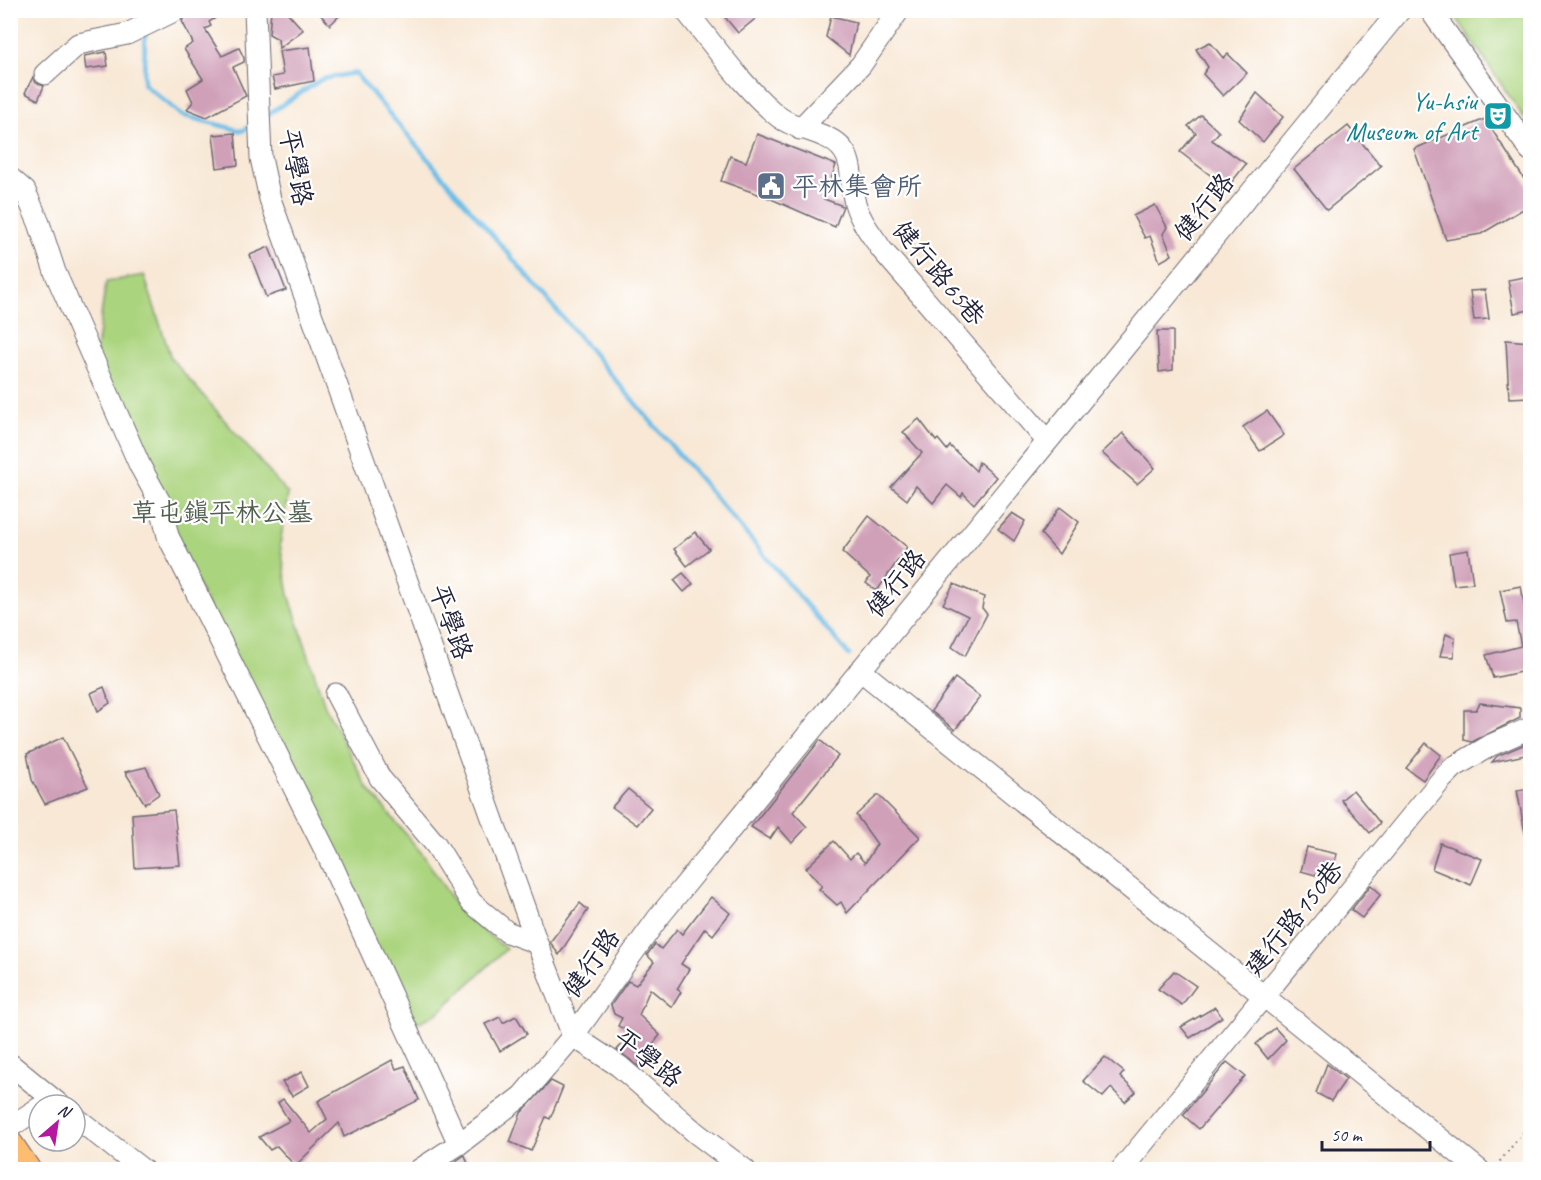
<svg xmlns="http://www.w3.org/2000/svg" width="1541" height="1180" viewBox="0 0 1541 1180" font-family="Caveat,'LXGW WenKai TC',sans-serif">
  <rect width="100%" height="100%" fill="#fff"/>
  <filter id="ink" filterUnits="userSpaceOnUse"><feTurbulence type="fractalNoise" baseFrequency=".0167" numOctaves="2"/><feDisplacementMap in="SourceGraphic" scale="12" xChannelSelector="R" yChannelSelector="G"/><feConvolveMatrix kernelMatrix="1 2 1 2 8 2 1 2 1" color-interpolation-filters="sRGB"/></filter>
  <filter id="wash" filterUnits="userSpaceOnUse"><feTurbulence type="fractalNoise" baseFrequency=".008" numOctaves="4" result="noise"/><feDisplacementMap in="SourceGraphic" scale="24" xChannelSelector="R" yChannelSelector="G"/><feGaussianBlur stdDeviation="1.35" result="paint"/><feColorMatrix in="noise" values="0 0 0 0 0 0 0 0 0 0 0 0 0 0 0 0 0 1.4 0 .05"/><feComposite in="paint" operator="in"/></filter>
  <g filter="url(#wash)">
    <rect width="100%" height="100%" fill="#f8e8d5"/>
    <!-- green -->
    <g fill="#abd47e" stroke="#667b5c" stroke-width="1.5">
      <polygon points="1452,11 1530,11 1530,127"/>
      <polygon points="144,275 171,358 288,494 280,544 289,595 325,706 367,787 424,856 460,912 506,949 438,1013 406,1028 94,364 106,282"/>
    </g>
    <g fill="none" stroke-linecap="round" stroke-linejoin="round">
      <!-- stream -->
      <g stroke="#6cbde7" stroke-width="4.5">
        <polyline points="142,10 145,20"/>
        <polyline points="145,31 144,84 181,115 242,131 253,124"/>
        <polyline points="265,116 322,79 355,73 849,655"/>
      </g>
    </g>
    <g id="blocks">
      <!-- building -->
      <g fill="#d0a0b9">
        <polygon points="189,10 228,10 209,22 211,26 205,29 222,56 239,48 244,58 244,62 233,67 246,96 207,117 187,109 193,102 187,89 203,79 184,49 193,43 182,21"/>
        <polygon points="271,10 285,10 303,30 279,48 278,39 269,34"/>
        <polygon points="316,10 345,10 330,25"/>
        <polygon points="719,10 766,10 738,33"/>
        <polygon points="831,16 856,22 849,55 826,37"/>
        <polygon points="1210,42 1223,58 1228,54 1247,73 1223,96 1203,74 1208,67 1196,49"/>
        <polygon points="310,47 314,81 275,89 272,77 283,75 279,51"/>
        <polygon points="106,52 108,66 86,69 84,56"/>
        <polygon points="33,77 36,83 44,86 38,100 25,93"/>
        <polygon points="1257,93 1283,117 1263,142 1239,120"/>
        <polygon points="1201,115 1219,132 1212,140 1246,164 1227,188 1180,152 1196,133 1188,126"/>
        <polygon points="1485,119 1530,188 1530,205 1481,234 1446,240 1414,149"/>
        <polygon points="1348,126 1381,166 1327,210 1294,169"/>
        <polygon points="235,133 238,165 217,168 213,135"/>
        <polygon points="757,134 836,165 824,199 843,206 835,227 769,198 721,181 730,156 746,162"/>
        <polygon points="1155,205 1167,227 1163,234 1172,255 1160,262 1150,236 1145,238 1133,216"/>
        <polygon points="269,247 286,290 266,297 250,255"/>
        <polygon points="1530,276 1530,310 1514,313 1508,280"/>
        <polygon points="1485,290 1489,319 1474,320 1470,291"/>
        <polygon points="1157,331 1173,331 1173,370 1159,372"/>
        <polygon points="1506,340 1530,342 1530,397 1509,398"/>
        <polygon points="1267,411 1284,435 1260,451 1243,427"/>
        <polygon points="919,419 936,441 938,439 947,450 950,446 976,471 979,462 996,477 974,504 963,493 961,497 947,485 933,503 916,486 907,500 891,487 922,453 903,432"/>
        <polygon points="1123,433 1155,468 1137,484 1102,453"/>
        <polygon points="1060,507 1079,522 1059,554 1041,534"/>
        <polygon points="1012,513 1025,521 1014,541 998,529"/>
        <polygon points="869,516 907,547 877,591 866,583 870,577 842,552"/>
        <polygon points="695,532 709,549 687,566 674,549"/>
        <polygon points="1468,550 1473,583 1454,585 1449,553"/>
        <polygon points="683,573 693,584 684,592 674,580"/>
        <polygon points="954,584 984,597 982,608 987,614 965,656 952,647 968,616 943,604"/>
        <polygon points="1521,586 1528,627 1530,626 1530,670 1493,678 1486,655 1521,646 1516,622 1507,623 1500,590"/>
        <polygon points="1446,634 1455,638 1454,657 1440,656"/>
        <polygon points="955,678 980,697 955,730 931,711"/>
        <polygon points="104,687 110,703 98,711 91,693"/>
        <polygon points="1480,703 1520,708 1520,718 1472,742 1464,740 1464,710 1476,710"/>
        <polygon points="63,737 88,787 45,804 32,780 27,754"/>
        <polygon points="820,740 838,756 793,812 807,827 792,843 778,827 770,839 751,827"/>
        <polygon points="1530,742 1530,754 1492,762 1497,756"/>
        <polygon points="1426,743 1441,755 1423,780 1406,768"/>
        <polygon points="146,767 159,794 145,804 125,772"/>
        <polygon points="1530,788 1530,832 1525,833 1517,790"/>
        <polygon points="628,789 651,808 637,825 612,807"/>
        <polygon points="1353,790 1380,823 1370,833 1341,800"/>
        <polygon points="878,795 920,837 847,913 841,902 837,905 819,889 822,886 806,868 834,841 850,859 856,853 865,863 877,844 856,815"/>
        <polygon points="174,810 180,865 135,868 132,814"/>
        <polygon points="1440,843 1482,859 1471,885 1432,869"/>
        <polygon points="1307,847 1337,854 1330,879 1301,871"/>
        <polygon points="1371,885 1381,894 1362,918 1351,910"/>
        <polygon points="711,897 730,913 713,935 705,928 681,964 689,969 677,989 681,992 672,1007 650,989 639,1015 660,1035 639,1062 643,1066 641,1068 617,1050 632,1033 618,1026 622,1018 614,1014 611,1005 628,981 636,985 654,962 647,955 655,944 661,949 677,929 682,934"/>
        <polygon points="580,903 588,910 559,955 550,942"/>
        <polygon points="1174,971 1196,986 1182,1005 1158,989"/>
        <polygon points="1215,1007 1222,1017 1190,1038 1181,1027"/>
        <polygon points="516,1016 527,1034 500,1051 485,1024 500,1017 503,1023"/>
        <polygon points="1275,1028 1286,1040 1268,1059 1256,1044"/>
        <polygon points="1105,1057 1124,1072 1120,1077 1136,1092 1125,1102 1111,1088 1103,1097 1083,1081"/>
        <polygon points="392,1060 396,1069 405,1066 419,1100 344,1137 339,1123 295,1166 277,1146 270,1150 259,1137 289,1121 278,1103 283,1099 311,1133 327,1119 318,1101"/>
        <polygon points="1227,1062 1245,1076 1199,1129 1183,1115"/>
        <polygon points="1327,1064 1346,1079 1331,1101 1316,1093"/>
        <polygon points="302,1072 309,1086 292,1096 282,1082"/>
        <polygon points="551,1081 563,1087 550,1119 546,1117 531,1151 510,1142 521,1113"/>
        <polygon points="465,1155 470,1170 443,1170"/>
      </g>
    </g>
  </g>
  <g filter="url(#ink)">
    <use href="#blocks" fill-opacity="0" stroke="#6d6771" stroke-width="1.5"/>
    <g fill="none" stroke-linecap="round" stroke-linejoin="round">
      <!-- minor casing -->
      <g stroke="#6d6771" stroke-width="23">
        <g id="minor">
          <polyline points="255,10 261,158 270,199 537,943 573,1036 619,1066 696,1133 745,1170"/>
          <path d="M685,10C715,46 743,88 779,117C797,131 829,131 843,150C854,164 850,187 855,203C860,221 872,235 882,250L1047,441"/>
          <polyline points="1430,10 1530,150"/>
          <polyline points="45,74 78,44 127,34 176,10"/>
          <polyline points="800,129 861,65 899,10"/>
          <polyline points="10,178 25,191 39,223 55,272 140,466 160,502 168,536 328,856 459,1144"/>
          <polyline points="860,670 1479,1170"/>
          <polyline points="336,694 380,778 436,845 471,902 507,932 537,943"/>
          <polyline points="10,1064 60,1105"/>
          <polyline points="75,1117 143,1170"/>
          <polyline points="10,1127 39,1108"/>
          <polyline points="419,1170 459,1144 522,1096 573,1036 658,918 1400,10"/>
          <polyline points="1121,1170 1442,779 1454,767 1491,745 1530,728"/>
        </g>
      </g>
      <!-- major casing -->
      <g stroke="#6d6771" stroke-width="29">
        <polyline id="major" points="10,1145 27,1170"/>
      </g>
      <!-- path -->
      <g stroke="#6d6771" stroke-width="2" stroke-dasharray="1.5 4.5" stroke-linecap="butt">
        <polyline points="1523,10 1530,21"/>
        <polyline points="1496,1166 1530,1124"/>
      </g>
      <!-- minor -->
      <use href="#minor" stroke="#fff" stroke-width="21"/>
      <!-- major -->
      <use href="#major" stroke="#febc70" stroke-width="27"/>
    </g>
  </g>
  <!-- icons -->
  <defs>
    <g id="theatre-square" transform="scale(1.5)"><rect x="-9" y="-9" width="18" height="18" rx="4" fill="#0f9aa8" stroke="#fff"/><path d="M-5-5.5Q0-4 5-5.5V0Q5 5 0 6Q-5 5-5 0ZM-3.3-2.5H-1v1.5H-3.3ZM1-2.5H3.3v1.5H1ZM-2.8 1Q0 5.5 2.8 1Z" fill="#fff"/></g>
    <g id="civic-square" transform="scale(1.5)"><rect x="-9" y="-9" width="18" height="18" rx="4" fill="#5c6f8a" stroke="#fff"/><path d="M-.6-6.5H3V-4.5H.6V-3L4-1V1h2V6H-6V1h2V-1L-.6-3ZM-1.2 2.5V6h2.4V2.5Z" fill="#fff"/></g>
  </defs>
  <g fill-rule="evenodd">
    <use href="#theatre-square" x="1498" y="116"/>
    <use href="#civic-square" x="771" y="186"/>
  </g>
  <g text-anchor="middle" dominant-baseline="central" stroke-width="4.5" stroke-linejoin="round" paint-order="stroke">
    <!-- culture labels -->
    <g font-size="26" fill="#0d838f" stroke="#fff" text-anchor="end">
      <text x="1477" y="101">Yu-hsiu<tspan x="1477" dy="30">Museum of Art</tspan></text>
    </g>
    <!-- street labels -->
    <g font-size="26" fill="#22223b" stroke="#fff">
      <text transform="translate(296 167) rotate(79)">平學路</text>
      <text transform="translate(1204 207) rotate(-51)">健行路</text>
      <text transform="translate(939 273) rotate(50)">健行路65巷</text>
      <text transform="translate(896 583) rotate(-51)">健行路</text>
      <text transform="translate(451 622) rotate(70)">平學路</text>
      <text transform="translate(1294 918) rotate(-51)">建行路150巷</text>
      <text transform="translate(591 963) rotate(-54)">健行路</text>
      <text transform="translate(648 1058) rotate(38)">平學路</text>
    </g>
    <!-- service labels -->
    <g font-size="26" fill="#4e5e75" stroke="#fff" text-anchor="start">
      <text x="792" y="186">平林集會所</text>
    </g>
    <!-- park labels -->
    <g font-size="26" fill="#526052" stroke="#fff">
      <text x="222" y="512">草屯鎮平林公墓</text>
    </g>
  </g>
  <!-- margin -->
  <rect width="1541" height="1180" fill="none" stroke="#fff" stroke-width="36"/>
  <!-- north arrow -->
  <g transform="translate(57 1123) rotate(29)"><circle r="28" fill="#ffffff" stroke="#a7a7b1" stroke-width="1.5"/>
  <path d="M0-4.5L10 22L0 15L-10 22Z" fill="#b5179e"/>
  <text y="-9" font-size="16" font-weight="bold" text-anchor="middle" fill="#22223b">N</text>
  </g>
  <!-- scale -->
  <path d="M1322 1141v9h108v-9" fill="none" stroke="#22223b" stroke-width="3"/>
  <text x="1331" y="1141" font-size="18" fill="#22223b" stroke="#ffffff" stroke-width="4.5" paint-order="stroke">50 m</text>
</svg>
